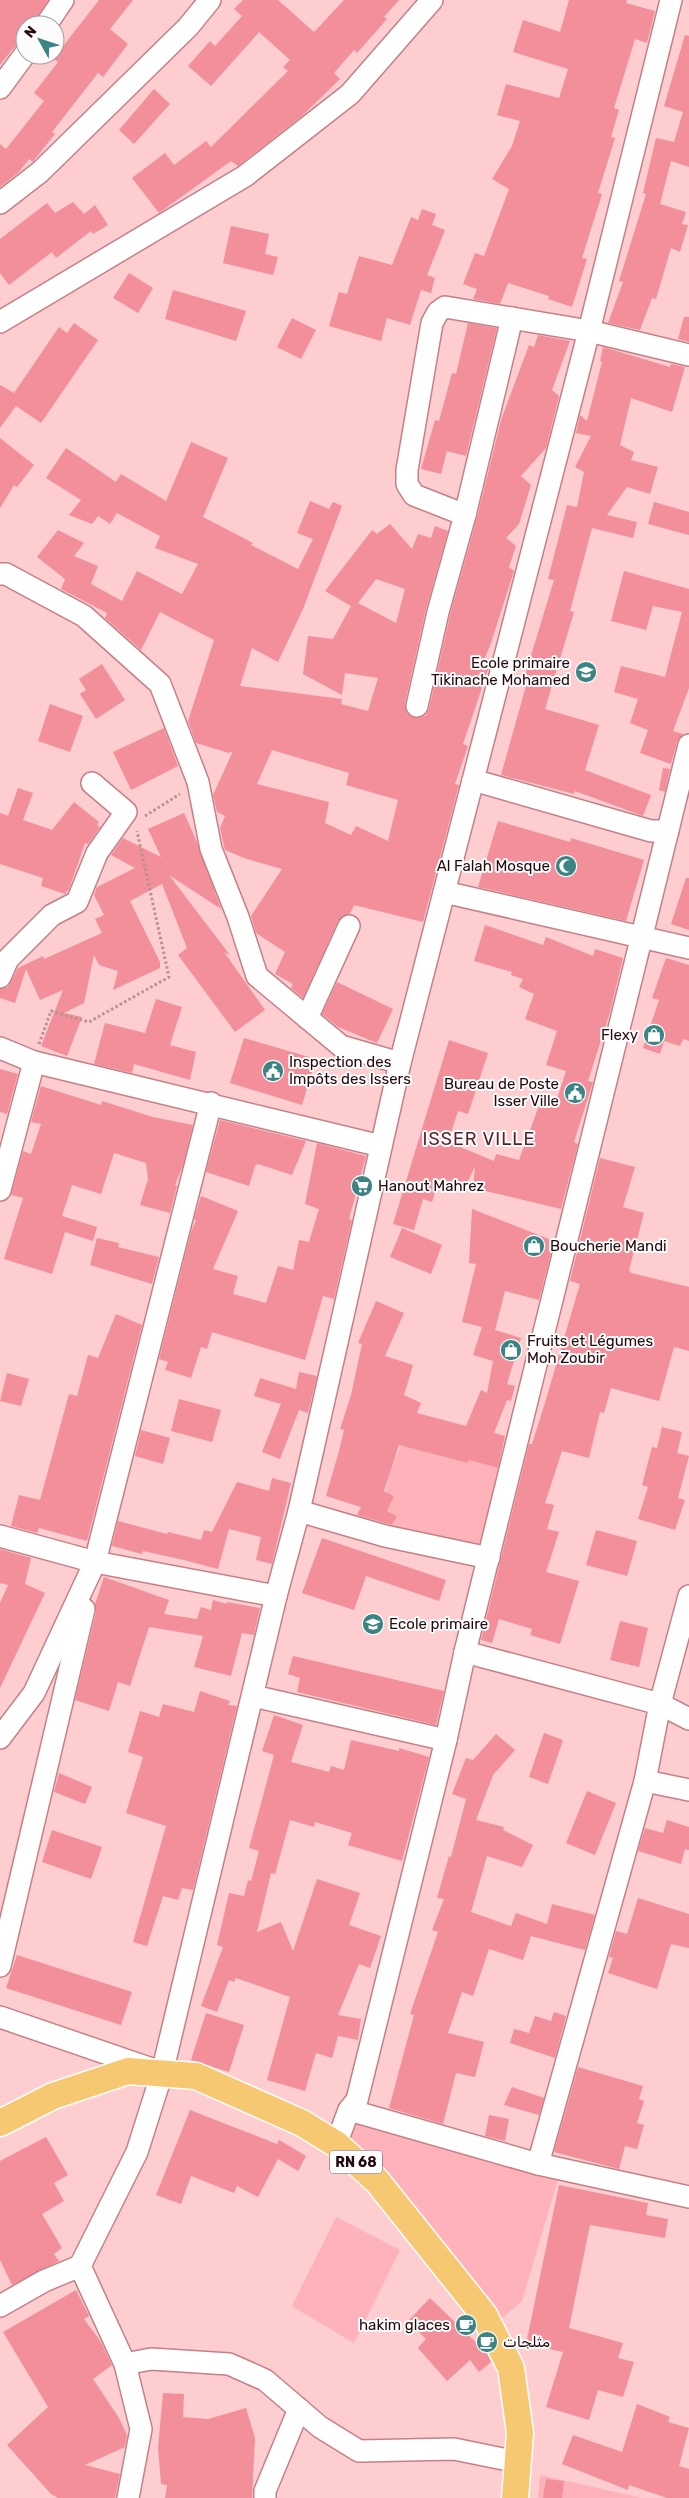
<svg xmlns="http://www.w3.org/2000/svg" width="689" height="2498" viewBox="0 0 689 2498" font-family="Rubik,Vazirmatn,sans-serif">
  <rect width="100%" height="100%" fill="#fdcdd0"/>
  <!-- green -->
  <g fill="#ffb2b9">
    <polygon points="401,1445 468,1463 471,1460 510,1472 489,1558 388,1533 397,1516 387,1511 394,1496 386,1492 389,1476"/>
    <polygon points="349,2110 558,2179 522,2301 493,2326 336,2144"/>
    <polygon points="336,2217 400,2250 354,2343 292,2306"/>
    <polygon points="540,2475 642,2498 538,2498"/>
  </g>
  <!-- building -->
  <g fill="#f38f9a" fill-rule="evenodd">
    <polygon points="0,0 48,0 34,25 25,25 25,42 14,47 0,65"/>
    <polygon points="99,0 133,0 110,29 128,44 103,77 98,73 52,132 55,134 35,159 33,162 29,159 18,173 0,187 0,144 6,149 44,101 34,93 58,62 53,59"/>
    <polygon points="243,0 278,0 314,32 344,0 399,0 384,17 387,19 357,53 354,50 334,73 340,79 303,115 238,166 231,161 159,213 132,178 165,153 174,165 206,141 211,147 288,71 283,67 290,60 259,32 211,86 188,66 210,41 215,46 242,16 234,9"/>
    <polygon points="569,0 627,0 626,3 655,11 647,43 635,39 614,108 619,110 611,137 615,138 598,193 602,194 582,258 587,259 572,307 548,299 549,296 508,283 500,304 473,299 477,289 463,284 475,253 484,256 509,189 492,179 512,146 520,121 497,115 506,84 559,98 568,69 513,52 523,20 560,32"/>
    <polygon points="685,35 689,36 689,167 671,161 660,204 686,212 682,224 688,225 680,252 671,248 656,299 652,298 640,330 608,323 623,282 619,281 646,194 643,193 656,138 674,142 683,112 664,106"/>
    <polygon points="154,89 170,104 134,144 119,130"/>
    <polygon points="73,202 84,214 95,205 108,225 93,234 91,231 56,258 52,252 9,285 0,273 0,239 47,203 55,213"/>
    <polygon points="422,209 436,214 432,225 445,230 427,275 435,278 431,293 421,290 410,325 387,318 381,341 329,326 339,292 347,294 359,256 392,265 411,217 418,220"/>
    <polygon points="231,226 269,234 265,254 278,257 273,275 223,263"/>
    <polygon points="129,273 153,288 138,313 113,298"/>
    <polygon points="173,290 246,311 236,341 165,319"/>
    <polygon points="684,317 689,317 689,342 678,339"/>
    <polygon points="292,318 316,330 301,359 277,347"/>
    <polygon points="74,323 98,340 41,423 16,406 0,428 0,385 14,393 59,327 67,333"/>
    <polygon points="468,323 497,328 466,456 447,451 441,474 421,469 435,420 439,421 452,373 456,374"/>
    <path d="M538,335L570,341L552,390L559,396L546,448L521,476L531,485L519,524L506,538L516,546L509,567L514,571L490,646L482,664L489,667L463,744L468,746L455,784L459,785L423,922L354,905L350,914L342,916L338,921L303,998L291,988L293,984L275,974L285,952L256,933L251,916L282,869L244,858L225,850L220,828L225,816L217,812L213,795L233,751L229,753L196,743L188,721L214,640L160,612L141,650L105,618L107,613L61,589L65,579L37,557L58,530L84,543L74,556L98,566L91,584L122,601L137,571L182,594L198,564L155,548L160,536L117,513L110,524L98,516L92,524L69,515L81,500L46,478L66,448L116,482L121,474L166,501L191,442L228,458L203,517L253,543L251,545L298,569L313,539L297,533L310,501L329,509L333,502L342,506L303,609L278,662L252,648L240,686L342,699L341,704L368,711L378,678L345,673L342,695L303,674L308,636L333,639L351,606L325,591L372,530L377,534L390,524L412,549L418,534L431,538L435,526L448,531L426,609L405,703L408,715L420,718L426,715L429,709L450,615L477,518L501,420L529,345L534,347ZM376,579L405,589L396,623L358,603ZM272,750L349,773L346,785L398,800L388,841L356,826L351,835L325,823L329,802L257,784Z"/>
    <polygon points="603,347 670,367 671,364 685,367 672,412 631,398 620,445 634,452 631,460 658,467 650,494 627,487 607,515 637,522 633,538 592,528 570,611 574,612 545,709 599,725 585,770 651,795 643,816 575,791 574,794 501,775 526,686 522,685 554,580 548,579 567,505 577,507 584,472 575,467 591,436 576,433 580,415 587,421 602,362 600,361"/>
    <polygon points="0,438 34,465 17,487 14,485 0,508"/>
    <polygon points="654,502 689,512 689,535 648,524"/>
    <polygon points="624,571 689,589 689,688 673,731 683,734 677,742 671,764 640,753 648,730 630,723 638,699 614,692 621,666 665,677 682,612 653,606 646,630 611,621"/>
    <polygon points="102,664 125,700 96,719 80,694 86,690 79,679"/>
    <polygon points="50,704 83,716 70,752 38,741"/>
    <polygon points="164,728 178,766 131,790 113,752"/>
    <polygon points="663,768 670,769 665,792 659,790"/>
    <polygon points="18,788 33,793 23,820 52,830 74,802 99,822 97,825 100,827 88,844 85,843 69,889 65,894 41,886 43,878 0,864 0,813 8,816"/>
    <polygon points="184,813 197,842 221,909 169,875 230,955 224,952 265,1010 235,1032 178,955 187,948 162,884 130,901 160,962 160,968 113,990 118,971 99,965 94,955 84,1003 64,1013 82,1017 67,1056 41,1046 63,990 40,1000 26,969 15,1003 0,998 0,989 8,987 18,968 43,956 44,959 102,933 95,919 104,915 94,895 97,887 135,868 111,855 123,838 161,857 148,829"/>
    <polygon points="498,821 570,842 571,838 644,860 626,921 478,887"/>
    <polygon points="686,878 689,878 689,930 671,924"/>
    <polygon points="485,925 543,945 546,937 593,956 595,949 623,958 610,1012 588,1081 593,1082 574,1142 578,1144 561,1209 473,1188 475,1166 466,1186 439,1179 432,1202 423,1199 414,1230 393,1224 449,1040 488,1053 468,1114 458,1111 448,1142 494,1161 496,1154 519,1160 540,1103 554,1108 566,1071 546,1065 557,1031 525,1019 534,994 519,987 523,979 511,975 512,972 474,961"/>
    <polygon points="666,958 689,965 689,1041 683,1039 680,1046 664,1041 660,1054 643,1048 659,1000 652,998"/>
    <polygon points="337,982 393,1009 377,1043 338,1027 322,1014"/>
    <polygon points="156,999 182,1007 170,1045 196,1052 190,1080 134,1064 132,1073 94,1064 105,1023 145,1033"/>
    <polygon points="244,1038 316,1059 302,1105 230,1083"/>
    <polygon points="0,1069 18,1074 7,1114 0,1112"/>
    <polygon points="41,1086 101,1105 102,1101 153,1117 193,1125 183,1165 175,1185 177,1186 170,1213 140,1205 148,1179 146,1163 114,1153 101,1194 72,1185 62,1216 97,1227 93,1241 65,1232 52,1274 4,1259 23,1198 11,1195 23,1151 31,1154 41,1124 31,1122"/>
    <polygon points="220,1120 306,1141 292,1175 258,1164 255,1166 249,1186 206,1172"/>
    <polygon points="317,1143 366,1156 349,1219 352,1220 334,1299 323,1296 305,1360 212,1332 207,1349 201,1347 191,1378 165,1370 168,1362 159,1359 191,1232 196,1220 194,1219 201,1196 238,1211 213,1269 238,1276 233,1294 266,1303 278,1266 293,1270 299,1240 309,1242 319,1209 305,1204"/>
    <polygon points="600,1158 635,1167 623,1207 644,1213 629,1270 631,1273 689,1287 689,1351 674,1347 659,1401 611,1388 604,1413 600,1412 589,1458 562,1451 545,1503 554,1505 547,1529 559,1532 546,1572 579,1581 560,1644 530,1635 532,1629 499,1619 492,1643 481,1640 529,1444 532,1444 544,1406 580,1284 570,1281"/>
    <polygon points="472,1209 554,1241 539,1300 505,1291 495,1330 521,1338 507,1384 515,1386 511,1401 507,1400 494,1433 505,1436 498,1468 469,1460 468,1463 399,1445 384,1491 394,1496 387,1511 397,1516 392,1525 357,1515 361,1507 326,1496 339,1451 344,1430 340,1429 351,1395 362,1344 358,1343 376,1301 404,1313 385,1356 413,1365 404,1395 421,1403 417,1413 466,1426 481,1390 487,1393 493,1361 473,1355 482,1327 462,1322 476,1264 469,1263"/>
    <polygon points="402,1228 442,1245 431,1274 390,1257"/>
    <polygon points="97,1238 119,1243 118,1247 159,1257 152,1284 90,1265"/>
    <polygon points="116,1314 142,1325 87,1541 39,1528 37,1533 11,1526 19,1495 40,1500 69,1394 77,1396 88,1355 98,1358"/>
    <polygon points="299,1372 317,1376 308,1413 299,1410 280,1459 262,1452 281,1404 254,1396 260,1378 296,1389"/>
    <polygon points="7,1373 29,1379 21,1406 0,1401"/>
    <polygon points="179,1399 221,1410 212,1442 171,1431"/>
    <polygon points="662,1427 682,1432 677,1453 689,1456 678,1498 685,1500 675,1530 638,1519 648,1487 642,1485 652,1447 657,1448"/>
    <polygon points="141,1430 170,1438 163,1464 135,1456"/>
    <polygon points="272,1478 291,1483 272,1564 256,1560 261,1537 229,1529 218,1569 184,1560 143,1551 142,1554 112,1546 118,1521 167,1534 168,1532 201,1540 204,1530 212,1532 237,1482 269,1491"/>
    <polygon points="596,1530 637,1541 627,1576 586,1565"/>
    <polygon points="322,1538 446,1580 439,1601 366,1576 354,1610 302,1593"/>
    <polygon points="0,1549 31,1558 25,1584 45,1593 0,1688 0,1603 8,1585 0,1583"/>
    <polygon points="104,1577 169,1600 164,1614 197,1619 201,1607 211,1610 213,1600 227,1604 227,1602 260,1608 254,1635 242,1633 231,1676 194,1667 203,1636 149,1627 130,1686 118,1682 109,1711 75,1700 96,1612 95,1604"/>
    <polygon points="620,1621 648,1628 639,1667 610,1660"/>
    <polygon points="293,1656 444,1691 436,1725 297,1692 300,1678 288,1674"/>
    <polygon points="200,1691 230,1701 228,1705 237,1706 193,1890 182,1888 178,1900 163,1896 147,1946 133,1942 166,1826 126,1813 143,1757 128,1752 140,1711 159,1717 163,1704 194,1712"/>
    <polygon points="274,1715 303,1725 291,1762 329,1772 331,1766 344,1770 351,1740 399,1751 399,1748 429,1757 402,1861 348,1845 352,1833 315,1822 314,1827 290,1820 275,1874 271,1873 257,1932 281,1922 293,1951 317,1879 360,1893 349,1925 381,1936 370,1968 359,1964 338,2015 361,2019 358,2040 338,2036 332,2058 316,2053 305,2091 267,2080 290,1997 236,1978 234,1982 229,1980 217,2012 201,2006 223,1947 217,1945 229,1893 244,1896 248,1880 251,1881 259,1851 249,1848 274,1755 262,1751"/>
    <polygon points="544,1733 563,1740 548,1784 529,1777"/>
    <polygon points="496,1734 515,1750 493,1775 476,1820 504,1827 503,1830 533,1845 522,1867 487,1856 471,1912 511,1926 516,1913 547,1924 552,1904 595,1915 585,1950 531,1936 523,1960 489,1949 473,1996 462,1992 448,2033 484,2042 475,2077 456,2073 443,2124 389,2108 414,2015 410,2014 438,1932 432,1930 444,1899 437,1898 449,1856 451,1857 466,1799 452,1794 466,1758 473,1760"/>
    <polygon points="59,1773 92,1787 85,1804 54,1792"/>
    <polygon points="587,1791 616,1803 595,1855 566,1843"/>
    <polygon points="667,1820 689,1827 689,1850 685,1849 681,1864 638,1851 645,1828 663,1833"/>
    <polygon points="52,1830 102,1847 91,1879 42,1862"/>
    <polygon points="638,1898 689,1914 689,1948 671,1944 657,1989 608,1973 613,1958 609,1957 616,1931 627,1934"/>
    <polygon points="17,1955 132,1992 121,2025 6,1988"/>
    <polygon points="554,2012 566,2016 555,2058 510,2043 514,2029 529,2033 535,2016 551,2021"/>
    <polygon points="206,2013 244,2025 229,2072 191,2060"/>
    <polygon points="578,2067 643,2086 639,2099 644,2101 637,2123 644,2125 637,2149 625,2146 619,2169 554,2152"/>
    <polygon points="512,2087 544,2098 539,2115 504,2105"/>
    <polygon points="190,2110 277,2144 279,2140 306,2156 298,2171 278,2159 258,2197 237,2186 234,2193 191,2176 181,2204 156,2195"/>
    <polygon points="489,2115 509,2119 505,2141 485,2136"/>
    <polygon points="46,2137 68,2175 54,2183 64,2201 42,2214 62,2248 54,2254 59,2261 12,2285 0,2260 0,2161"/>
    <polygon points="559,2185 648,2203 646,2215 668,2219 665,2238 590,2225 569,2328 623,2343 618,2358 634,2362 623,2397 598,2390 589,2420 546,2407 563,2352 526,2344"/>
    <polygon points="76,2290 89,2316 84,2319 101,2342 112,2365 93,2379 119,2418 127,2435 125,2447 85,2465 120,2474 115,2498 58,2498 51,2494 7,2445 48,2407 3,2332"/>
    <polygon points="430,2298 487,2353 491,2362 479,2372 470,2360 447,2381 418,2348 426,2339 408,2321"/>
    <polygon points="163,2393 184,2394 183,2417 208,2419 246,2408 255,2438 252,2498 165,2498 167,2485 161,2484 158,2448"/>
    <polygon points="637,2404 670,2417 668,2422 689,2428 679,2466 689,2469 689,2498 667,2498 629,2485 628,2490 562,2464 573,2435 622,2452"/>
    <polygon points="546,2479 564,2481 562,2498 543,2498"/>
  </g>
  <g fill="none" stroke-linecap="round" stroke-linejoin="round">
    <!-- minor casing -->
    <g stroke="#c77f86" stroke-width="24">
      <g id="minor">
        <polyline points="46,25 63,0"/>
        <polyline points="0,88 25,54"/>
        <polyline points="0,203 40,172 188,27 210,0"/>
        <polyline points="0,322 245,176 350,94 432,0"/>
        <polyline points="465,515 414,495 407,484 407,470 432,323 438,312 445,307 589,331 689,355"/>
        <polyline points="0,574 6,574 84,616 160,684 198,782 211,849 238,917 257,976 341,1046 400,1063"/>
        <polyline points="417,706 438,612 465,515 512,318"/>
        <polyline points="473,780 651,831 668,831"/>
        <polyline points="444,892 689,948"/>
        <polyline points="0,977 8,959 52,915 77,902 97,853 126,812 92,783"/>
        <polyline points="307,1018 349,926"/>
        <polyline points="0,1048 34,1062 381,1146"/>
        <polyline points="0,1190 34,1062"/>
        <polyline points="299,1511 385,1536 489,1558"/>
        <polyline points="0,1536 95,1562 276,1596"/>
        <polyline points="465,1652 660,1704 689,1596"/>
        <polyline points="253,1696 446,1740"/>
        <polyline points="689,1719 660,1704 645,1781 538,2164 689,2197"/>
        <polyline points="0,1738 34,1693 95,1562 211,1103"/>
        <polyline points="645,1781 689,1790"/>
        <polyline points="0,1966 84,1609"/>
        <polyline points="0,2017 149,2068"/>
        <polyline points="349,2110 538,2164"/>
        <polyline points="336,2144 349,2110 357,2100 446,1740 465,1652 689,745"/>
        <polyline points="0,2306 44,2281 80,2266"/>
        <polyline points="125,2364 151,2359 229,2364 265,2380 320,2427 359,2451 454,2449 518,2462"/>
        <polyline points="128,2498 141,2429 125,2364 80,2266 137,2152 162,2073 276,1596 299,1511 400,1063 589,331 671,0"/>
        <polyline points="265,2498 265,2491 299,2409"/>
      </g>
    </g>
    <!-- major casing -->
    <g stroke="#fff" stroke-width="29">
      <polyline id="major" points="0,2123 53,2096 128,2071 196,2076 302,2123 336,2144 377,2181 484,2315 511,2368 520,2433 515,2498"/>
    </g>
    <!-- path -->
    <g stroke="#b99094" stroke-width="3" stroke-dasharray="2.5 2.5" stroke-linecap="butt">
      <polyline points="145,816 180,794"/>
      <polyline points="39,1044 51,1011 89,1022 169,977 137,831"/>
    </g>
    <!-- minor -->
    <use href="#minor" stroke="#fff" stroke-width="21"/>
    <!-- major -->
    <use href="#major" stroke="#f7c872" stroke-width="26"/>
  </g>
  <!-- icons -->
  <defs>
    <g id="school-disc" transform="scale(1.125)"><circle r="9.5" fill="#3c8483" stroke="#fcfcfc"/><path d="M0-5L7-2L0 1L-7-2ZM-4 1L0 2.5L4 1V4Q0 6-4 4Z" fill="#fff"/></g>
    <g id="mosque-disc" transform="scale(1.125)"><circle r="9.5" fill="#3c8483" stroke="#fcfcfc"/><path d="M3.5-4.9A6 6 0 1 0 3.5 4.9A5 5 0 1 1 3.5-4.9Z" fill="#fff"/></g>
    <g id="shop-disc" transform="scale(1.125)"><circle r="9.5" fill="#3c8483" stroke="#fcfcfc"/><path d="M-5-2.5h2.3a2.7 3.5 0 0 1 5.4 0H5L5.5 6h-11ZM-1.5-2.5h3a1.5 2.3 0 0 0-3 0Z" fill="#fff"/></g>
    <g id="civic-disc" transform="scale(1.125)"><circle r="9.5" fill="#3c8483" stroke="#fcfcfc"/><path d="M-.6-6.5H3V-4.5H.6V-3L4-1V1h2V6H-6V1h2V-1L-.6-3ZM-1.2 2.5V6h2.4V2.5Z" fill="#fff"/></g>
    <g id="supermarket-disc" transform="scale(1.125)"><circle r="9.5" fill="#3c8483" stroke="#fcfcfc"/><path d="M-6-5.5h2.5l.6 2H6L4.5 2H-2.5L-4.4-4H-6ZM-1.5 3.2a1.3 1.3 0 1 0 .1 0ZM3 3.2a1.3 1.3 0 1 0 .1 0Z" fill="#fff"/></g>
    <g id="cafe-disc" transform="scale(1.125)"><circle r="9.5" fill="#3c8483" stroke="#fcfcfc"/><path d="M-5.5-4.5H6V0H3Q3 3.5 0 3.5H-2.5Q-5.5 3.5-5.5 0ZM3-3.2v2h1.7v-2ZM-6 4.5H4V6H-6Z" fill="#fff"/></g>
  </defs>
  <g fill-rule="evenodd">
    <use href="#school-disc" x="586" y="672"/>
    <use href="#mosque-disc" x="566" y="866"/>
    <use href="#shop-disc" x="654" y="1035"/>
    <use href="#civic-disc" x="273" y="1071"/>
    <use href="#civic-disc" x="575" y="1093"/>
    <use href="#supermarket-disc" x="362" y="1186"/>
    <use href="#shop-disc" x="534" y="1246"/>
    <use href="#shop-disc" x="511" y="1350"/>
    <use href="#school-disc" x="373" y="1624"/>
    <use href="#cafe-disc" x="466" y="2325"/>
    <use href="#cafe-disc" x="487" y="2342"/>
  </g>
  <g text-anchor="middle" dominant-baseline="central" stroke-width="4" stroke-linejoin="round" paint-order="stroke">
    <!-- shield labels -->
    <rect fill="#fcfcfc" stroke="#645255" stroke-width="1" x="330" y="2150.5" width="52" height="23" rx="4"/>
    <g font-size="14" font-weight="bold" fill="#23090d">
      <text x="356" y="2162">RN 68</text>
    </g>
    <!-- poi labels -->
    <g font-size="15" fill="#23090d" stroke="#fcfcfc" text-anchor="start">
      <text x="570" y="663" text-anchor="end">Ecole primaire<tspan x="570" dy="17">Tikinache Mohamed</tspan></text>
      <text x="550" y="866" text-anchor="end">Al Falah Mosque</text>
      <text x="638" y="1035" text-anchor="end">Flexy</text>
      <text x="289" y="1062">Inspection des<tspan x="289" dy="17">Impôts des Issers</tspan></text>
      <text x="559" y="1084" text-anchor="end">Bureau de Poste<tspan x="559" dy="17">Isser Ville</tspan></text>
      <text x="378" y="1186">Hanout Mahrez</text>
      <text x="550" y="1246">Boucherie Mandi</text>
      <text x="527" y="1341">Fruits et Légumes<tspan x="527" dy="17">Moh Zoubir</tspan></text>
      <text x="389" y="1624">Ecole primaire</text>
      <text x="450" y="2325" text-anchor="end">hakim glaces</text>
      <text x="503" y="2342">مثلجات</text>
    </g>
    <!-- quarter labels -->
    <g font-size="18" letter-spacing="1" fill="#5b1d27" stroke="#fcfcfc">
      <text x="479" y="1139">ISSER VILLE</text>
    </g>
  </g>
  <!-- north arrow -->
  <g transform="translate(40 40) rotate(310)"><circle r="24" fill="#fcfcfc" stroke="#a59b9c"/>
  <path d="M0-4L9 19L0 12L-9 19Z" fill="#3c8483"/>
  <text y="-8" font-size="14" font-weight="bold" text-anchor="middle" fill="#23090d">N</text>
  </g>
</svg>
